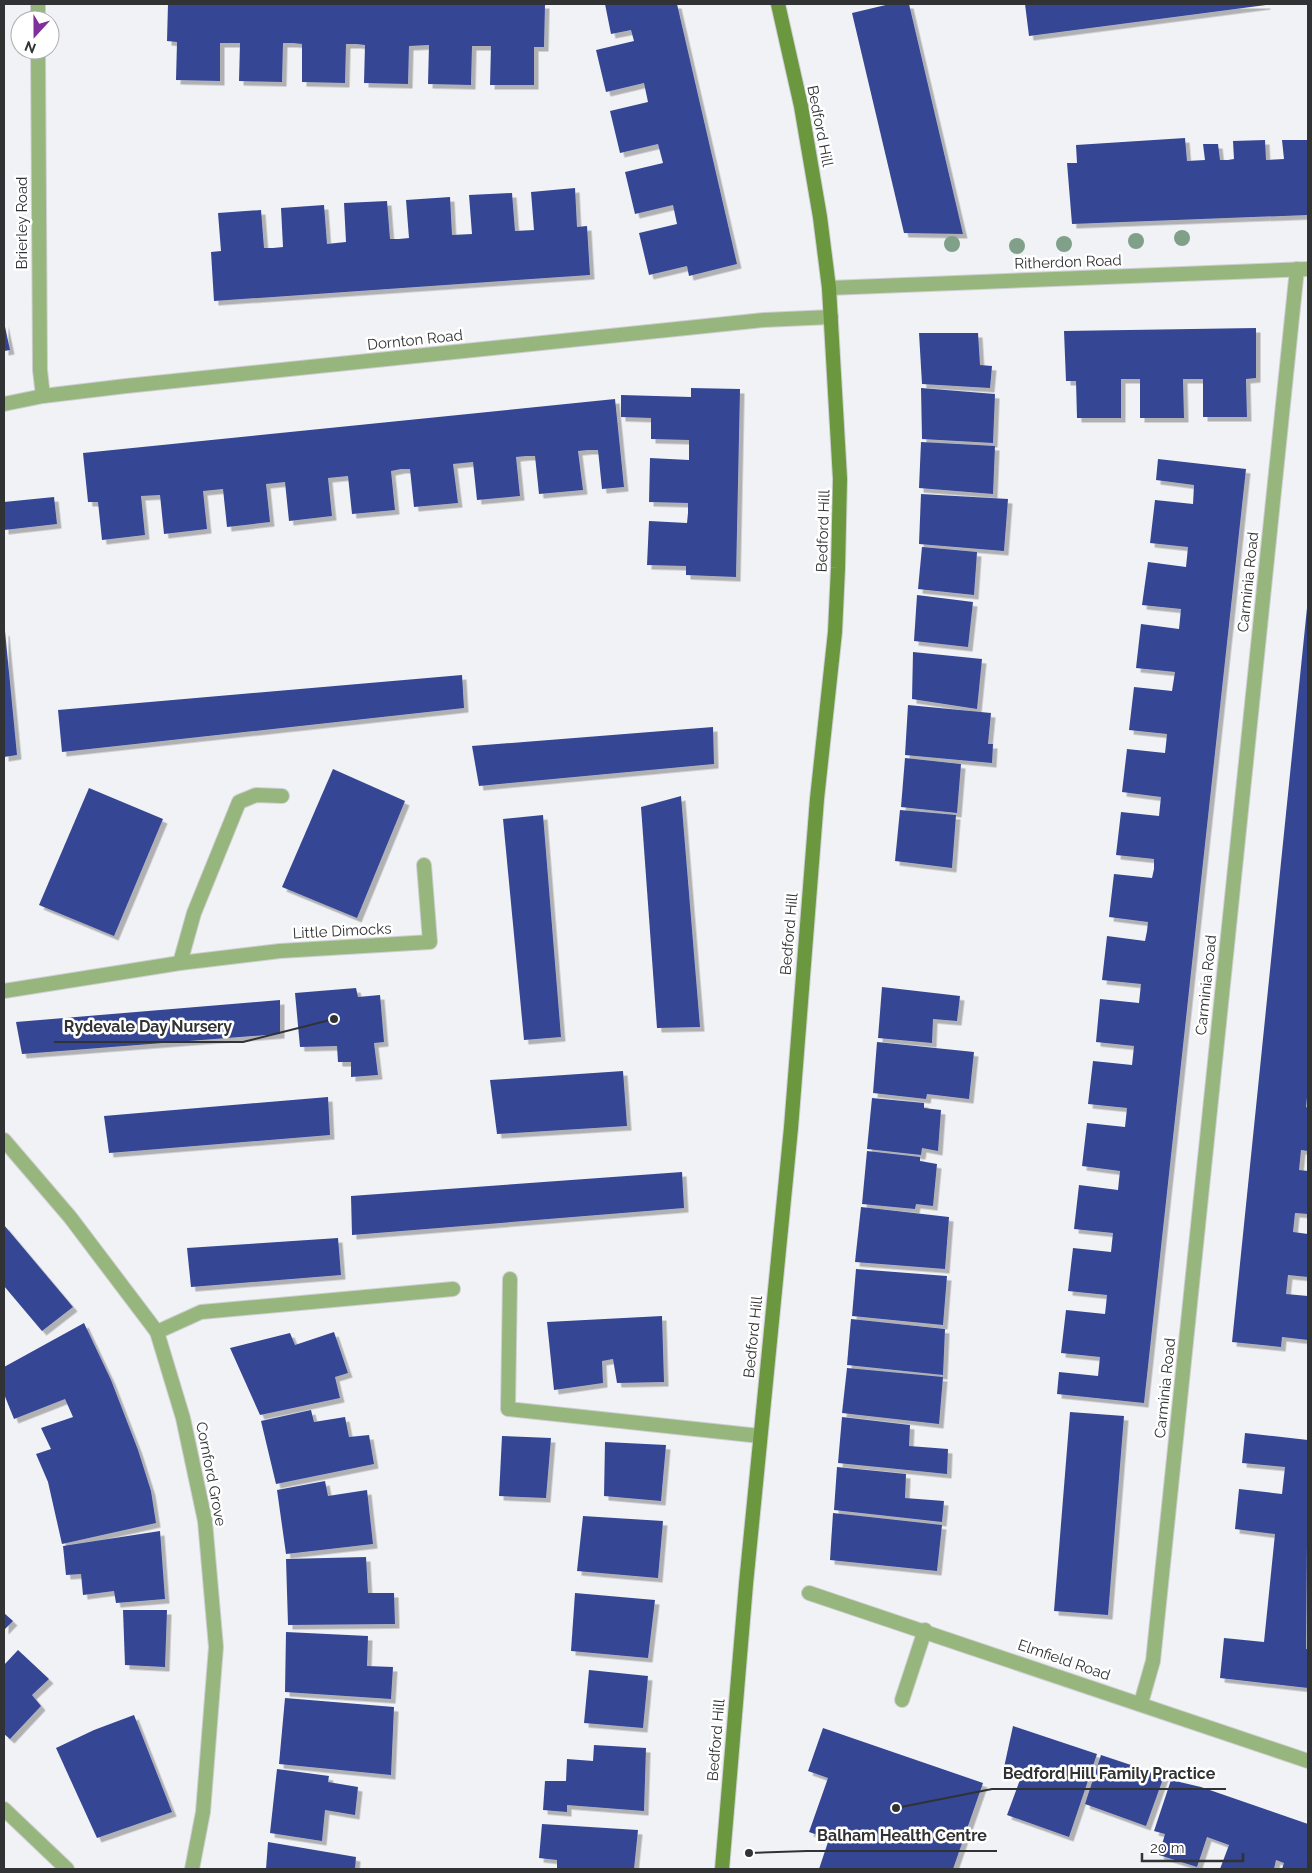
<svg xmlns="http://www.w3.org/2000/svg" width="1312" height="1873" viewBox="0 0 1312 1873" font-family="Raleway,sans-serif">
  <defs>
    <filter id="shadow"><feDropShadow dx="4.5" dy="4.5" stdDeviation="0" flood-color="#0004"/></filter>
  </defs>
  <rect width="100%" height="100%" fill="#f1f2f5"/>
  <!-- building -->
  <g fill="#364794" filter="url(#shadow)">
    <polygon points="168,4 545,4 544,47 534,47 534,85 490,85 491,46 472,46 471,85 428,84 429,45 409,46 408,84 364,83 365,45 356,44 346,44 345,83 302,82 302,44 293,43 283,43 282,82 239,81 240,43 220,43 220,81 176,80 177,42 167,41"/>
    <polygon points="605,4 677,4 737,264 689,276 687,266 649,275 639,233 677,224 673,205 635,214 625,172 663,163 658,144 620,153 610,111 648,102 644,83 606,92 596,50 634,41 631,30 611,34"/>
    <polygon points="890,4 909,4 963,234 904,233 852,13"/>
    <polygon points="1025,4 1266,4 1266,5 1029,36"/>
    <polygon points="1185,138 1187,161 1205,160 1203,144 1218,144 1220,160 1228,160 1234,159 1233,141 1265,140 1266,160 1284,159 1282,140 1308,140 1308,215 1072,224 1067,163 1077,163 1076,145"/>
    <polygon points="575,188 577,227 587,226 590,275 214,301 211,252 221,251 218,213 261,210 264,248 273,248 283,247 281,208 324,205 327,244 336,243 346,242 344,203 387,201 390,239 399,239 409,238 406,200 450,197 452,235 472,234 469,195 512,193 515,231 534,230 531,192"/>
    <polygon points="4,322 10,350 4,351"/>
    <polygon points="1256,328 1256,378 1246,379 1247,417 1203,417 1203,379 1183,379 1184,418 1140,418 1140,379 1121,379 1121,418 1077,418 1076,381 1066,381 1064,331"/>
    <polygon points="919,333 978,333 980,365 992,366 990,388 922,384"/>
    <polygon points="691,388 740,389 736,577 686,575 686,566 647,565 649,521 687,523 688,513 688,503 649,502 650,458 689,460 689,440 651,439 651,418 621,417 621,395 691,397"/>
    <polygon points="921,388 995,394 993,443 922,439"/>
    <polygon points="615,399 624,487 602,489 598,450 588,450 578,451 583,490 539,494 535,456 526,456 516,457 520,496 477,500 473,462 453,464 458,503 414,507 410,469 401,469 391,471 395,510 352,514 348,476 328,478 332,516 289,521 285,482 276,483 266,484 270,522 227,527 223,489 203,491 207,529 164,534 160,495 141,496 145,535 102,540 98,502 88,502 83,453"/>
    <polygon points="921,442 995,446 993,494 919,488"/>
    <polygon points="1158,459 1246,469 1144,1403 1057,1394 1059,1372 1098,1376 1100,1357 1061,1353 1066,1310 1105,1314 1106,1305 1107,1295 1068,1291 1073,1248 1111,1252 1113,1233 1074,1229 1079,1185 1118,1190 1119,1180 1120,1171 1082,1166 1087,1123 1125,1127 1127,1108 1088,1104 1093,1061 1132,1065 1134,1046 1096,1042 1100,999 1139,1003 1141,984 1102,980 1107,936 1145,941 1147,931 1148,922 1109,917 1114,874 1152,878 1154,869 1154,859 1116,855 1121,812 1159,816 1160,806 1161,797 1122,792 1127,749 1165,753 1166,744 1167,734 1129,730 1134,687 1172,691 1175,672 1136,668 1141,624 1179,629 1181,609 1142,605 1148,562 1186,567 1188,547 1150,543 1155,500 1193,504 1194,485 1156,480"/>
    <polygon points="921,494 1008,499 1004,551 919,544"/>
    <polygon points="54,497 57,524 4,530 4,502"/>
    <polygon points="922,547 977,552 974,595 918,589"/>
    <polygon points="917,595 973,602 968,647 914,641"/>
    <polygon points="1307,608 1308,1088 1306,1107 1308,1108 1308,1151 1301,1150 1299,1170 1308,1171 1308,1214 1295,1213 1293,1232 1308,1234 1308,1277 1288,1275 1286,1294 1308,1296 1308,1340 1282,1337 1281,1347 1232,1342"/>
    <polygon points="5,631 17,755 4,757 4,632"/>
    <polygon points="913,652 982,659 977,709 912,699"/>
    <polygon points="462,675 464,708 62,752 58,710"/>
    <polygon points="908,705 991,713 988,744 993,744 992,763 905,755"/>
    <polygon points="713,727 714,764 479,786 472,746"/>
    <polygon points="905,758 961,764 957,813 901,807"/>
    <polygon points="333,769 405,801 357,918 282,887"/>
    <polygon points="89,788 163,819 114,936 39,905"/>
    <polygon points="681,796 700,1027 657,1028 641,807"/>
    <polygon points="900,810 956,815 952,868 895,861"/>
    <polygon points="543,815 561,1037 524,1040 503,819"/>
    <polygon points="882,987 960,996 957,1021 933,1019 932,1043 878,1038"/>
    <polygon points="356,988 358,997 380,995 384,1042 374,1043 378,1075 351,1077 351,1062 338,1062 337,1046 300,1047 295,993"/>
    <polygon points="280,1000 280,1034 22,1054 16,1022"/>
    <polygon points="877,1042 974,1052 969,1099 927,1094 926,1099 873,1093"/>
    <polygon points="623,1071 627,1126 497,1134 490,1080"/>
    <polygon points="328,1097 330,1135 109,1153 104,1116"/>
    <polygon points="872,1098 924,1103 924,1108 941,1110 938,1151 922,1148 921,1155 867,1149"/>
    <polygon points="867,1151 920,1157 920,1161 937,1164 933,1206 916,1204 915,1209 862,1204"/>
    <polygon points="682,1172 684,1208 352,1235 351,1196"/>
    <polygon points="861,1207 949,1217 945,1269 855,1262"/>
    <polygon points="4,1225 73,1307 42,1331 4,1286"/>
    <polygon points="338,1238 341,1275 191,1287 187,1248"/>
    <polygon points="856,1269 947,1276 943,1325 852,1316"/>
    <polygon points="662,1316 664,1382 617,1383 613,1359 602,1361 603,1383 554,1390 547,1322"/>
    <polygon points="851,1319 945,1329 943,1375 847,1365"/>
    <polygon points="84,1323 111,1380 138,1450 151,1491 156,1523 62,1544 48,1482 36,1454 51,1449 41,1428 73,1417 65,1399 14,1419 4,1394 4,1367"/>
    <polygon points="334,1332 348,1373 335,1377 340,1398 260,1415 230,1348 290,1333 295,1345"/>
    <polygon points="847,1368 943,1377 939,1424 842,1413"/>
    <polygon points="311,1410 314,1422 345,1417 349,1437 369,1435 374,1464 276,1484 261,1421"/>
    <polygon points="1070,1412 1124,1416 1108,1615 1054,1611"/>
    <polygon points="842,1417 910,1425 909,1446 948,1449 947,1474 838,1463"/>
    <polygon points="1245,1433 1308,1440 1306,1649 1308,1649 1308,1688 1220,1678 1224,1638 1264,1642 1275,1534 1235,1529 1239,1489 1282,1494 1285,1467 1242,1463"/>
    <polygon points="502,1436 551,1438 546,1498 499,1496"/>
    <polygon points="605,1442 666,1445 661,1501 604,1496"/>
    <polygon points="837,1467 906,1474 905,1498 944,1501 942,1522 834,1510"/>
    <polygon points="325,1481 328,1496 367,1490 373,1544 286,1554 277,1490"/>
    <polygon points="833,1513 942,1525 937,1571 830,1560"/>
    <polygon points="583,1516 663,1521 658,1578 577,1571"/>
    <polygon points="160,1531 165,1599 116,1603 114,1591 83,1595 81,1574 66,1575 63,1546"/>
    <polygon points="366,1557 368,1593 394,1593 395,1624 288,1625 286,1559"/>
    <polygon points="575,1593 655,1600 648,1658 571,1651"/>
    <polygon points="123,1610 167,1610 165,1667 125,1665"/>
    <polygon points="4,1613 13,1621 4,1630"/>
    <polygon points="286,1632 368,1636 367,1666 393,1667 391,1699 285,1692"/>
    <polygon points="18,1650 49,1679 32,1695 41,1706 10,1739 4,1734 4,1665"/>
    <polygon points="589,1670 648,1676 643,1728 584,1723"/>
    <polygon points="285,1698 394,1707 391,1775 279,1764"/>
    <polygon points="134,1715 172,1812 97,1838 56,1748 94,1730"/>
    <polygon points="1013,1726 1097,1754 1069,1837 1007,1815 1021,1777 1003,1772"/>
    <polygon points="823,1728 983,1783 953,1869 819,1869 829,1839 809,1832 828,1778 808,1771"/>
    <polygon points="594,1745 646,1748 644,1811 567,1805 567,1812 543,1810 545,1781 566,1781 567,1759 593,1761"/>
    <polygon points="1101,1755 1164,1776 1146,1826 1085,1804"/>
    <polygon points="277,1769 329,1776 328,1782 358,1787 355,1815 325,1810 322,1841 270,1833"/>
    <polygon points="1171,1780 1201,1787 1308,1824 1308,1869 1282,1869 1284,1863 1276,1860 1274,1869 1220,1869 1229,1845 1207,1837 1197,1867 1159,1855 1165,1834 1154,1831"/>
    <polygon points="542,1824 638,1830 634,1869 557,1869 557,1860 539,1858"/>
    <polygon points="268,1842 356,1857 355,1869 266,1869"/>
  </g>
  <g fill="none" stroke-linecap="round" stroke-linejoin="round">
    <!-- service casing -->
    <g stroke="#cecfd2" stroke-width="16">
      <g id="service">
        <polyline points="510,1279 508,1409 760,1436"/>
        <polyline points="157,1332 201,1312 453,1289"/>
        <polyline points="902,1700 925,1630"/>
      </g>
    </g>
    <!-- minor casing -->
    <g stroke="#cecfd2" stroke-width="16">
      <g id="minor">
        <polyline points="38,4 38,20"/>
        <polyline points="38,50 40,370 43,396"/>
        <polyline points="829,288 1308,269"/>
        <polyline points="4,404 43,396 126,386 764,320 831,317"/>
        <polyline points="180,963 194,913 239,802 256,795 282,796"/>
        <polyline points="4,991 180,963 280,951 430,942 424,865"/>
        <polyline points="4,1140 70,1217 157,1332 183,1418 205,1521 216,1647 203,1812 192,1869"/>
        <polyline points="809,1593 1308,1761"/>
        <polyline points="1141,1703 1153,1661 1297,269"/>
        <polyline points="4,1809 67,1869"/>
      </g>
    </g>
    <!-- secondary casing -->
    <g stroke="#cecfd2" stroke-width="16">
      <polyline id="secondary" points="722,1869 746,1584 791,1128 817,799 835,632 838,568 840,479 829,288 820,217 801,106 778,4"/>
    </g>
    <!-- service -->
    <use href="#service" stroke="#97b67e" stroke-width="14"/>
    <!-- minor -->
    <use href="#minor" stroke="#97b67e" stroke-width="14"/>
    <!-- secondary -->
    <use href="#secondary" stroke="#6b973f" stroke-width="14"/>
  </g>
  <!-- trees -->
  <g fill="#80a089">
    <circle cx="1182" cy="238" r="8"/>
    <circle cx="1136" cy="241" r="8"/>
    <circle cx="952" cy="244" r="8"/>
    <circle cx="1064" cy="244" r="8"/>
    <circle cx="1017" cy="246" r="8"/>
  </g>
  <g text-anchor="middle" dominant-baseline="central" stroke-width="5" stroke-linejoin="round" paint-order="stroke">
    <!-- street labels -->
    <g font-size="15" fill="#313233" stroke="#fff">
      <text transform="translate(820 126) rotate(79)">Bedford Hill</text>
      <text transform="translate(22 223) rotate(-90)">Brierley Road</text>
      <text transform="translate(1068 262) rotate(-2)">Ritherdon Road</text>
      <text transform="translate(415 340) rotate(-6)">Dornton Road</text>
      <text transform="translate(823 531) rotate(-88)">Bedford Hill</text>
      <text transform="translate(1248 582) rotate(-84)">Carminia Road</text>
      <text transform="translate(342 931) rotate(-3)">Little Dimocks</text>
      <text transform="translate(789 934) rotate(-85)">Bedford Hill</text>
      <text transform="translate(1206 985) rotate(-84)">Carminia Road</text>
      <text transform="translate(753 1337) rotate(-84)">Bedford Hill</text>
      <text transform="translate(1165 1388) rotate(-84)">Carminia Road</text>
      <text transform="translate(211 1474) rotate(79)">Cornford Grove</text>
      <text transform="translate(1064 1660) rotate(19)">Elmfield Road</text>
      <text transform="translate(716 1740) rotate(-85)">Bedford Hill</text>
    </g>
  </g>
  <!-- callouts -->
  <path fill="none" stroke="#313233" stroke-width="2" d="M334 1019L243 1042H54M896 1808L992 1789H1226M749 1853L807 1851H997"/>
  <g fill="#313233" stroke="#fff" stroke-width="2">
    <circle cx="334" cy="1019" r="5"/>
    <circle cx="896" cy="1808" r="5"/>
    <circle cx="749" cy="1853" r="5"/>
  </g>
  <g font-size="16" text-anchor="middle" font-weight="bold" fill="#313233" stroke="#fff" stroke-width="5" stroke-linejoin="round" paint-order="stroke">
    <text x="148" y="1032">Rydevale Day Nursery</text>
    <text x="1109" y="1779">Bedford Hill Family Practice</text>
    <text x="902" y="1841">Balham Health Centre</text>
  </g>
  <!-- border -->
  <rect width="1312" height="1873" fill="none" stroke="#313233" stroke-width="10"/>
  <!-- north arrow -->
  <g transform="translate(35 35) rotate(201)"><circle r="24" fill="#ffffff" stroke="#adadad"/>
  <path d="M0-4L9 19L0 12L-9 19Z" fill="#812e9d"/>
  <text y="-8" font-size="14" font-weight="bold" text-anchor="middle" fill="#313233">N</text>
  </g>
  <!-- scale -->
  <path d="M1142 1853v8h101v-8" fill="none" stroke="#313233" stroke-width="2.5"/>
  <text x="1150" y="1853" font-size="15" fill="#313233" stroke="#ffffff" stroke-width="4" paint-order="stroke">20 m</text>
</svg>
